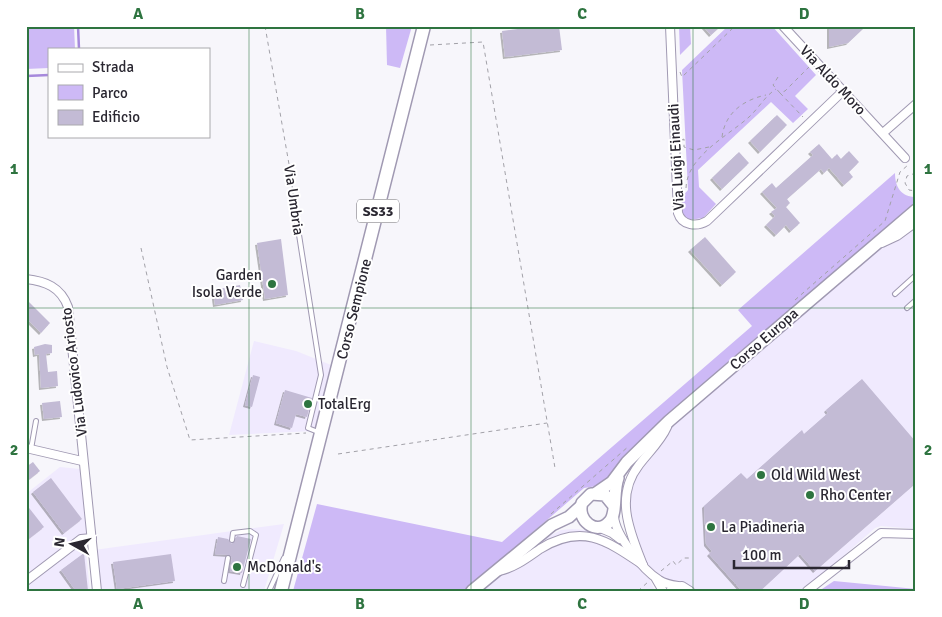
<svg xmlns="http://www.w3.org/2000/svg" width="942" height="617" viewBox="0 0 942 617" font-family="Signika,sans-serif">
  <defs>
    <filter id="shadow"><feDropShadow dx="-2" dy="2" stdDeviation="0" flood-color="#0004"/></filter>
  </defs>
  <rect width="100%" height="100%" fill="#f7f6fb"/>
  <!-- built -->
  <g fill="#f0eafe">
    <polygon points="916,224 916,529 881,526 875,528 804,591 692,591 669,584 644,564 630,528 628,495 636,472 669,434 674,421 869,254"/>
    <polygon points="254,341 296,351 331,365 314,431 229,435"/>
    <polygon points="60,467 80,469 88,531 85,542 90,591 26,591 26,494"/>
    <polygon points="284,524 264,591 98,591 94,550"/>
    <polygon points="572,529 588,530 603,535 618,544 649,578 655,591 482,591 549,536 561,530"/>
  </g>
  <!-- green -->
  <g fill="#cdb9f6">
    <polygon points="26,26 74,26 75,49 49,49 49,68 26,69"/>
    <polygon points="386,26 412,26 400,68 387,65"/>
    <polygon points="679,26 690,26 691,44 680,55"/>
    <polygon points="728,26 772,26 816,75 795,96 808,109 793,123 771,102 698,170 699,187 716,204 703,218 689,220 682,216 681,198 688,190 682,70"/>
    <path d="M895,173C895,187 901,197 916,197V202L643,438L616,466L608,479L597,486L584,488L465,591H293L317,504L502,542L752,326L738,310Z"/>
    <polygon points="834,581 916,589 916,591 819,591"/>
  </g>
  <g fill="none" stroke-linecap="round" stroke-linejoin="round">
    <!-- stream -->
    <g stroke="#a689dc" stroke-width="2.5">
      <polyline points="78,26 79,49"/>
      <polyline points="26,76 49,75"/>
    </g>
  </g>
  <!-- building -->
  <g fill="#c3bbd5" filter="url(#shadow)">
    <polygon points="541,26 559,26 562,50 505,57 502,31"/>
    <polygon points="703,26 721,26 711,35"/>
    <polygon points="829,26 866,26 848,43 829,47"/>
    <polygon points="777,115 787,125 760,152 750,141"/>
    <polygon points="819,144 832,159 837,154 841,159 849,151 859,162 849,172 853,177 844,185 829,168 824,173 821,169 787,199 790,203 786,207 800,223 791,231 786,225 776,235 766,225 775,216 771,212 777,208 762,192 772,183 776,188 813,155 810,152"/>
    <polygon points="739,152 749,163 722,189 712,178"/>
    <polygon points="705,237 736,272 722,285 690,250"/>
    <polygon points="281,239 288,295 265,299 257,243"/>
    <polygon points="240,285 243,300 215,305 213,290"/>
    <polygon points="26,299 50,323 41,333 26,318"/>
    <polygon points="45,344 52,345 52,353 46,354 48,372 57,371 58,386 41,388 39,354 35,355 34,347"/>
    <polygon points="253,375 260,377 252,407 245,405"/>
    <polygon points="862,379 916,442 916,483 815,571 800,554 760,591 742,591 709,554 712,551 706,544 704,506 741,473 747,479 802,430 804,434 828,413 826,410"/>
    <polygon points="285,390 312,398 307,417 296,414 292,428 276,423"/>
    <polygon points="60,401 62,417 44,419 42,403"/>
    <polygon points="33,462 40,471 26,482 26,467"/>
    <polygon points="51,478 82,519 64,533 33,492"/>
    <polygon points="26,504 44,527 26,541"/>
    <polygon points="237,536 251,539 242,573 230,571 232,558 230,555 215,554 218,537 228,539 232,544"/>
    <polygon points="84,553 88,591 76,591 61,570"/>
    <polygon points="171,554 175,581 117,589 113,562"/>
  </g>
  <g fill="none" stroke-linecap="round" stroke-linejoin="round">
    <!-- lane casing -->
    <g stroke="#a099b2" stroke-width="6">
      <g id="lane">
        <polyline points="297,222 321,375 308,428 318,432"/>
        <polyline points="895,294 916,275"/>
        <polyline points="907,308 916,300"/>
        <polyline points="31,449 36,421"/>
        <polyline points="232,540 233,533 250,531 256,535 243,585"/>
        <polyline points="224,581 228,558"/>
        <polyline points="269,591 284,558"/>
      </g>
    </g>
    <!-- street casing -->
    <g stroke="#a099b2" stroke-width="10">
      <g id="street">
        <path d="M670,26L678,213C682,226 697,227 707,221L843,91"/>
        <polyline points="783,26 905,158"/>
        <polyline points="883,133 916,104"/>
        <polyline points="882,243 897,236 916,222"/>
        <path d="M26,279C45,281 61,287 68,307L97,591"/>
        <polyline points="26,448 82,461"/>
        <path d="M614,516C615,535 643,570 659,580C665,584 671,585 678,586"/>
        <polyline points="598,527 612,533 620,539"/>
        <path d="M643,565C630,532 614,497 639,465C648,453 661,441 667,427"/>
        <path d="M499,571C514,568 527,558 540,549C582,523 606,540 643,565"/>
        <polyline points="656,579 663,591"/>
        <polyline points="26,581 81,539 92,538"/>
        <polyline points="670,591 674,587 682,586 690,591"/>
        <polyline points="807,591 881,533 916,534"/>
      </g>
    </g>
    <!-- secondary casing -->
    <g stroke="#a099b2" stroke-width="14">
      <g id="secondary">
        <polyline points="596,493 612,482 627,462 669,421 916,210"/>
        <path d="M614,506L605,495L591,494L582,503C576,520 597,537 610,521C617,513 613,491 618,478"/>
        <polyline points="472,591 552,525 569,517 580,507"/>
      </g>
    </g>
    <!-- primary casing -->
    <g stroke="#a099b2" stroke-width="15">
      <polyline id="primary" points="281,591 424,26"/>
    </g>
    <!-- path -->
    <g stroke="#a2a1a8" stroke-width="1" stroke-dasharray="4 4" stroke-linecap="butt">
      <polyline points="265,26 290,170 296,216"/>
      <polyline points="430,45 483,42 555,468"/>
      <polyline points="680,72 682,77 735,26"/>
      <polyline points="778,77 773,85 780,93 785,91 809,67"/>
      <polyline points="780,93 803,117"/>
      <path d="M722,137C725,113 743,100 766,95"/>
      <polyline points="682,140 684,139 684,147 694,150 709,147"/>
      <polyline points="916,173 907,176 905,183 909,190 916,191"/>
      <path d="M686,188C687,156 728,136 749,117C759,108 764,97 776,89"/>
      <polyline points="141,248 167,367 190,440 306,433"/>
      <polyline points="795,300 885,221 900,172 908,165"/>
      <polyline points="338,454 547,423"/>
      <polyline points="551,514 629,446"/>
      <polyline points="661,571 673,561 676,565 684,558 691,558"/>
      <polyline points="638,591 648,582"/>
    </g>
    <!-- lane -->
    <use href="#lane" stroke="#fff" stroke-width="4"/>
    <!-- street -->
    <use href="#street" stroke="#fff" stroke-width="8"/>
    <!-- secondary -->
    <use href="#secondary" stroke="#fff" stroke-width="11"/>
    <!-- primary -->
    <use href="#primary" stroke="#fff" stroke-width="12"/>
  </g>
  <!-- grid -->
  <path fill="none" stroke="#2e7440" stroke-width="1" stroke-opacity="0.55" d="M249,26V591M471,26V591M693,26V591M26,308H916"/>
  <!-- markers -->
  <g fill="#2e7440" stroke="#fff" stroke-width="2">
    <circle cx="272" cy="284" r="5"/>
    <circle cx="308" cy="404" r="5"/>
    <circle cx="761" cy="475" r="5"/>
    <circle cx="810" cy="495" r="5"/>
    <circle cx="711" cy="527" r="5"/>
    <circle cx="237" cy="567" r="5"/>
  </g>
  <g text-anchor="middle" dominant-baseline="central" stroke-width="4" stroke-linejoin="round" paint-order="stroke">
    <!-- shield labels -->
    <rect fill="#fff" stroke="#6a686f" stroke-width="1" x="357" y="199.5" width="42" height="23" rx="4"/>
    <g font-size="14" font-weight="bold" fill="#2a2731">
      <text x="378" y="211">SS33</text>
    </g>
    <!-- street labels -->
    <g font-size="15" fill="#2a2731" stroke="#fff">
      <text transform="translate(833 80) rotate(47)">Via Aldo Moro</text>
      <text transform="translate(676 157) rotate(-93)">Via Luigi Einaudi</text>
      <text transform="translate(294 200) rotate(82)">Via Umbria</text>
      <text transform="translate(354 309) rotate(-76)">Corso Sempione</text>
      <text transform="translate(764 339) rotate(-41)">Corso Europa</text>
      <text transform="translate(74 372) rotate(-97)">Via Ludovico Ariosto</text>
    </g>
    <!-- poi labels -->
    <g font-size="15" fill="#2a2731" stroke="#fff" text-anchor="start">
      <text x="262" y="275" text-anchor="end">Garden<tspan x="262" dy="17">Isola Verde</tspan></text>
      <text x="318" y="404">TotalErg</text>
      <text x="771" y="475">Old Wild West</text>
      <text x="820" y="495">Rho Center</text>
      <text x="721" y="527">La Piadineria</text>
      <text x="247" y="567">McDonald's</text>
    </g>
  </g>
  <!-- border -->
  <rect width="942" height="617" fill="none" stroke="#ffffff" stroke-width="55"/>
  <!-- legend -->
  <rect x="48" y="48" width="162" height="90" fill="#ffffff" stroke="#aaa9ad"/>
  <rect x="58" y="64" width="25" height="8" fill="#ffffff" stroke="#aaa9ad"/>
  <text x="92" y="72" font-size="15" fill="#2a2731">Strada</text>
  <rect x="58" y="85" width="25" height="15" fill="#cdb9f6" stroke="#aaa9ad"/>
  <text x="92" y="98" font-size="15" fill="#2a2731">Parco</text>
  <rect x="58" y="110" width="25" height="15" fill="#c3bbd5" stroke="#aaa9ad"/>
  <text x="92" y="122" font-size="15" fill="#2a2731">Edificio</text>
  <!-- north arrow -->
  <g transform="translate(72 544) rotate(278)" stroke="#ffffff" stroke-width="4" paint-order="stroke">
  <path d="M0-4L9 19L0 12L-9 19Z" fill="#2a2731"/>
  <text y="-8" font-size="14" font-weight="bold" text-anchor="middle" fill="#2a2731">N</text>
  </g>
  <!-- scale -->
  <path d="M734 560v8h115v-8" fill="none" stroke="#2a2731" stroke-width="2.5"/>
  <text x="742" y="560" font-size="15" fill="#2a2731" stroke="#ffffff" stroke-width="4" paint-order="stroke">100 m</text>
  <rect x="28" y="28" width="886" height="562" fill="none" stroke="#2e7440" stroke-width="2"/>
  <g font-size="16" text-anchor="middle" font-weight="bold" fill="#2e7440">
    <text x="138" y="19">A</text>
    <text x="360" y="19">B</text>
    <text x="582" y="19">C</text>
    <text x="804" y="19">D</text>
    <text x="14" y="174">1</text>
    <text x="928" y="174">1</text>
    <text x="14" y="455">2</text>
    <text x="928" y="455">2</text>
    <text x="138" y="609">A</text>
    <text x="360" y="609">B</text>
    <text x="582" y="609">C</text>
    <text x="804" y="609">D</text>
  </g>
</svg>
